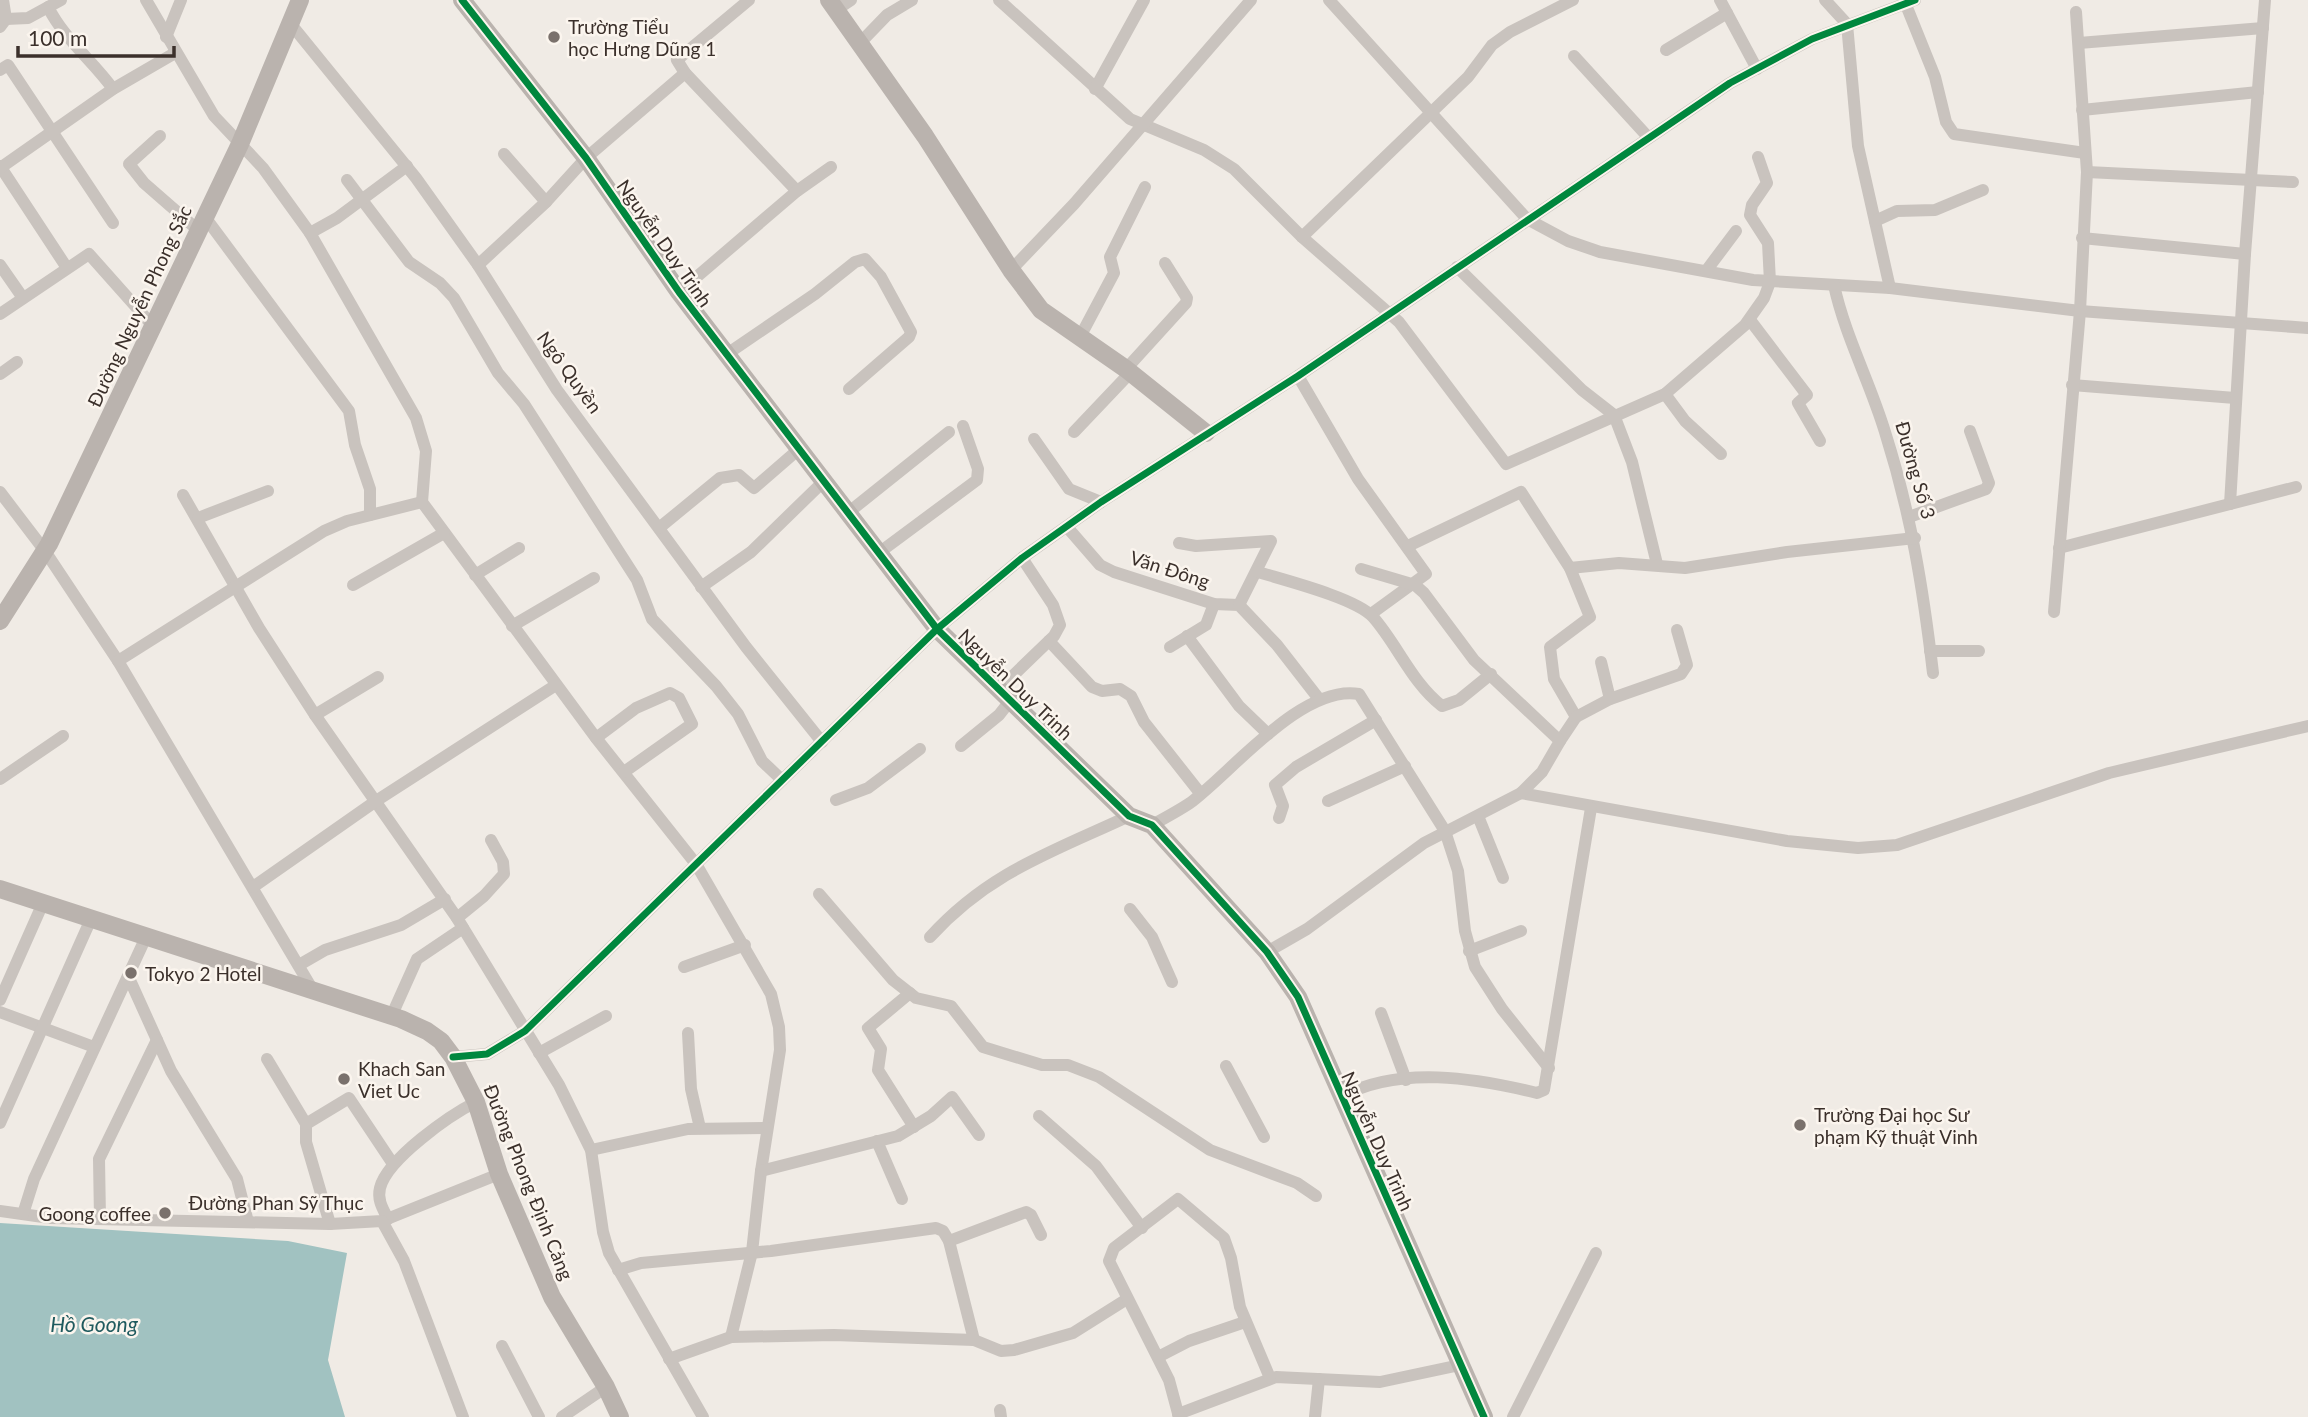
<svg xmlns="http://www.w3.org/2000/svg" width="2308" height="1417" viewBox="0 0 2308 1417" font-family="Lato,sans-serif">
  <rect width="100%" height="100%" fill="#f0ebe5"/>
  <!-- water -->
  <polygon fill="#a1c2c1" points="0,1223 288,1241 347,1253 328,1360 345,1417 0,1417"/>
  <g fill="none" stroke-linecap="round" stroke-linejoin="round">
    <!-- street -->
    <g stroke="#c9c3be" stroke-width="12">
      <polyline points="146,0 214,116 263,168 310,233 416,418 426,451 422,502 596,738 696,864 771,994 779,1027 780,1050 761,1171 752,1252 731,1337"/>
      <polyline points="749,0 677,60 685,73 797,191"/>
      <polyline points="999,0 1130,119 1204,150 1234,169 1302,237 1399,322 1506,464 1665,394 1745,325 1764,298 1770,282 1768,243 1750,215 1752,205 1767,183 1758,157"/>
      <polyline points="1329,0 1527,219 1568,241 1600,252 1753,280 1890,288 2080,311 2308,328"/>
      <polyline points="1720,0 1757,69"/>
      <polyline points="1825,0 1847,24 1858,146 1890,288"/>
      <polyline points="1904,0 1935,77 1946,122 1954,134 2085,153"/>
      <path d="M48,7C64,39 92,60 113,89"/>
      <polyline points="836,10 851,0"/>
      <polyline points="6,19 28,18 61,0"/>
      <polyline points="290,23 416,178 478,265 557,390 746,647 822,742"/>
      <polyline points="0,27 6,19 3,0"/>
      <polyline points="166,37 181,0"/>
      <polyline points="2079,43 2263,28"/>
      <polyline points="859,44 887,15 912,0"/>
      <polyline points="1666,50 1727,13"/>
      <polyline points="1574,56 1648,137"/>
      <polyline points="0,70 8,65 113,223"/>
      <polyline points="1095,89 1144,0"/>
      <polyline points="2082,110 2258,92"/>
      <polyline points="160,136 129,164 144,183 199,231"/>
      <polyline points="504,154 546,202"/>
      <polyline points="0,166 67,268"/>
      <polyline points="0,168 113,89 175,53"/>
      <polyline points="2087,172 2293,182"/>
      <polyline points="347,180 409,262 440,283 454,298 498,373 524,404 637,580 652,619 716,686 738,714 762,761 782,780"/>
      <polyline points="205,217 349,411 355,445 370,489 370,515"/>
      <polyline points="1875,221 1897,211 1935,210 1983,190"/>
      <polyline points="310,233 337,218 407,166"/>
      <polyline points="1302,237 1468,77 1492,45 1510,32 1573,0"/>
      <polyline points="2082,238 2245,254"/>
      <polyline points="0,265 23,298"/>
      <polyline points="478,265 546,202 586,158 685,73"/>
      <polyline points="1457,267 1582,390 1614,415 1632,462 1657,564"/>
      <polyline points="1011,270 1074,204 1251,0"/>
      <polyline points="1706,271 1736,231"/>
      <path d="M1834,285C1845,336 1870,382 1885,432C1911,514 1923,588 1933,673"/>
      <polyline points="679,292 797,191 831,167"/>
      <polyline points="0,314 89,254 153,326"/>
      <polyline points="1750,320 1807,395 1798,403 1820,441"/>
      <polyline points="1080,337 1114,273 1110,257 1145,187"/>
      <polyline points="727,354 815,294 855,262 865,259 881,277 911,332 909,337 849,389"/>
      <polyline points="1126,369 1186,303 1187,298 1165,263"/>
      <polyline points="0,374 17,362"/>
      <polyline points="1298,376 1358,479 1426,574 1371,614"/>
      <polyline points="2072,385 2235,398"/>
      <polyline points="1665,394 1685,421 1721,454"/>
      <polyline points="1074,432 1130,373"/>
      <polyline points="1034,439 1069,489 1101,502"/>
      <polyline points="0,492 45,551 118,661 314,992"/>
      <polyline points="183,495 259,628 315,715 457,918 559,1085 591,1150 603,1232 609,1253 703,1417"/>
      <polyline points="2230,504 2245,254 2265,0"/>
      <polyline points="849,512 949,432"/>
      <polyline points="1909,517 1986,489 1989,483 1970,431"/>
      <polyline points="198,518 268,491"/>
      <polyline points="1067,527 1100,565 1114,572 1214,604 1239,605 1277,645 1319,699"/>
      <polyline points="659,528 720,478 739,475 754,488 799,449"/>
      <polyline points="1179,543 1196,546 1271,541 1239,605"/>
      <polyline points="1408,546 1521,492 1570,568 1590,617 1550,647 1554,679 1576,717 1560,741"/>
      <polyline points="2059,548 2296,487"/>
      <polyline points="880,552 977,480 978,469 963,426"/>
      <polyline points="1570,568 1619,563 1685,568 1787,552 1915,538"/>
      <path d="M1258,572C1284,580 1356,598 1373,617C1397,644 1412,683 1442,706L1459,700L1491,674"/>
      <polyline points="475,575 519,548"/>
      <polyline points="353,585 444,533"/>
      <polyline points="701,587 751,552 824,481"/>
      <polyline points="2054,612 2080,311 2087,172 2076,12"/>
      <polyline points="512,626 594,578"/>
      <polyline points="1187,636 1239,706 1268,734"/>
      <polyline points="1049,641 1092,687 1102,691 1120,689 1131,696 1144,722 1200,793"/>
      <polyline points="1170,647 1206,625 1214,604"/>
      <polyline points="1930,651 1979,651"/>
      <polyline points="118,661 324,531 347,521 422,502"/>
      <polyline points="1601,662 1610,699"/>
      <polyline points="998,690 1054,636 1060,625 1053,605 1022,558"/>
      <polyline points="315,715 378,677"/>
      <polyline points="1576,717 1610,699 1681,674 1687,665 1677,630"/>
      <polyline points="596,738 636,708 670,693 679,698 692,724 624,772"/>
      <polyline points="961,746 999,715 1010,701"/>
      <polyline points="0,779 63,736"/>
      <polyline points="1521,793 1787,841 1858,848 1897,845 2109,773 2308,726"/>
      <polyline points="836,800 868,788 920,749"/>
      <polyline points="1328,801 1405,766"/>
      <polyline points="1478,816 1503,878"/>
      <polyline points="1279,818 1283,806 1275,785 1296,767 1376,720"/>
      <path d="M1152,825C1165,818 1178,811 1190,803C1232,772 1302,684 1359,694L1445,831L1458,871L1465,931L1475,967L1502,1009L1549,1068"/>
      <polyline points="253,887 376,801 556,685"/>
      <polyline points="819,894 893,980 916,998 951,1006 983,1047 1042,1065 1068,1065 1099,1077 1210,1150 1297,1183 1316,1196"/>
      <polyline points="1130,909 1152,937 1172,982"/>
      <polyline points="457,918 484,896 504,874 503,862 491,840"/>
      <path d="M930,937C989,872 1052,852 1129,816"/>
      <polyline points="1469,951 1521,931"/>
      <polyline points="1267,952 1307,929 1424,843 1521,793 1542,772 1560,741 1474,660 1424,593 1415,585 1361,569"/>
      <polyline points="299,965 325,950 401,925 445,899"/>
      <polyline points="684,967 745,945"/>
      <polyline points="129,978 171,1071 237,1179 248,1222"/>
      <polyline points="910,993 868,1028 881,1049 878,1070 914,1127"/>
      <polyline points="0,1000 43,903"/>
      <polyline points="0,1012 94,1047"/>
      <polyline points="1381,1013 1406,1080"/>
      <polyline points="391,1017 417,959 463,928"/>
      <polyline points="688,1033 691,1089 700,1128"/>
      <polyline points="539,1053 606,1016"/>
      <polyline points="453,1057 487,1054 525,1031 937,629 1022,558 1101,502 1298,376 1730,83 1812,39 1915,0"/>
      <polyline points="267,1059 306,1124 306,1142 330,1224"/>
      <polyline points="1226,1066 1264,1137"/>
      <path d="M1341,1097C1399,1065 1476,1078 1537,1093L1544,1090L1591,808"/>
      <polyline points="1039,1116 1096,1166 1142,1228"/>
      <polyline points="0,1123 91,919"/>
      <polyline points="306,1124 349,1098 393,1164"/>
      <polyline points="877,1141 902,1199"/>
      <polyline points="591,1150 688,1129 767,1128"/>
      <polyline points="761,1171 898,1136 931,1116 952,1097 979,1135"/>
      <polyline points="0,1211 50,1218 330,1224 382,1221 499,1174"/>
      <polyline points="23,1214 34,1179 146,937"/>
      <polyline points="100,1219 99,1159 157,1040"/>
      <path d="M388,1219C383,1209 377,1200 380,1188C387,1159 450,1115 476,1102"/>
      <polyline points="382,1221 404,1261 463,1417"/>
      <polyline points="949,1241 1026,1212 1031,1215 1041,1235"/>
      <polyline points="618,1270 641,1263 771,1251 936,1228 943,1231 949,1241 974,1340"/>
      <polyline points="502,1346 539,1417"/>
      <polyline points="1158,1357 1189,1341 1245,1322"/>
      <polyline points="669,1359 731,1337 834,1335 974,1340 1001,1351 1014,1350 1073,1333 1127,1299"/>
      <polyline points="1000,1410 1001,1417"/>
      <polyline points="1178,1414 1276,1377 1380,1382 1460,1365"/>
      <polyline points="562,1417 606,1387"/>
      <polyline points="1179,1417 1169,1380 1109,1261 1114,1248 1178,1199 1224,1238 1231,1258 1240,1307 1270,1378"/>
      <polyline points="1315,1417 1319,1379"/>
      <polyline points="1513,1417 1596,1253"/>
    </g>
    <!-- secondary -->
    <g stroke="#bab3ae" stroke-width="18">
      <polyline points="462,0 586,158 679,292 937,629 1129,816 1152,825 1267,952 1298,997 1484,1417"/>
      <polyline points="829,0 925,136 1011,270 1041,310 1126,369 1206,433"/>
      <polyline points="0,621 49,544 240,144 300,0"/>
      <polyline points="0,889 401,1019 427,1031 441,1041 453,1057 476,1102 499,1174 552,1297 606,1387 620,1417"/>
    </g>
    <!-- cycleway casing -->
    <g stroke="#fbf5ee" stroke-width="11">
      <g id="cycleway">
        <polyline points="462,0 586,158 679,292 937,629 1129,816 1152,825 1267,952 1298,997 1484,1417"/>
        <polyline points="453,1057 487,1054 525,1031 937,629 1022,558 1101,502 1298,376 1730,83 1812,39 1915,0"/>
      </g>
    </g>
    <!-- cycleway -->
    <use href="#cycleway" stroke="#00873e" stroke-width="7"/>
  </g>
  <!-- markers -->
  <g fill="#7a716c" stroke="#fbf5ee" stroke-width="2.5">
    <circle cx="554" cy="37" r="7"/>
    <circle cx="131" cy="973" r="7"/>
    <circle cx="344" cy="1079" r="7"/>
    <circle cx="1800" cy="1125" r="7"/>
    <circle cx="165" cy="1213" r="7"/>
  </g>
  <g text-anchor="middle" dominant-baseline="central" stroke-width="5" stroke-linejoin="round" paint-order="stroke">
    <!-- poi labels -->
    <g font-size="19" fill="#3b302b" stroke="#fbf5ee" text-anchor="start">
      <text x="568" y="26">Trường Tiểu<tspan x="568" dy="22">học Hưng Dũng 1</tspan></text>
      <text x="145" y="973">Tokyo 2 Hotel</text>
      <text x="358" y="1068">Khach San<tspan x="358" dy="22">Viet Uc</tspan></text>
      <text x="1814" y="1114">Trường Đại học Sư<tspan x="1814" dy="22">phạm Kỹ thuật Vinh</tspan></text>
      <text x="151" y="1213" text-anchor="end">Goong coffee</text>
    </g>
    <!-- street labels -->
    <g font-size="19" fill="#3b302b" stroke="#fbf5ee">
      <text transform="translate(665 243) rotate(55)">Nguyễn Duy Trinh</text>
      <text transform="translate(139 306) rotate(-65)">Đường Nguyễn Phong Sắc</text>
      <text transform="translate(570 372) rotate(54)">Ngô Quyền</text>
      <text transform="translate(1916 470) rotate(74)">Đường Số 3</text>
      <text transform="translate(1170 569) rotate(18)">Văn Đông</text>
      <text transform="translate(1016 684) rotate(44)">Nguyễn Duy Trinh</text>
      <text transform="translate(1378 1141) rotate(66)">Nguyễn Duy Trinh</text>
      <text transform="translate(529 1182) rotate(68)">Đường Phong Định Cảng</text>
      <text x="276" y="1202">Đường Phan Sỹ Thục</text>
    </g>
    <!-- water labels -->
    <g font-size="21" font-style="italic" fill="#1f5a5e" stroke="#fbf5ee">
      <text x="94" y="1323">Hồ Goong</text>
    </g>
  </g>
  <!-- scale -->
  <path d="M18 46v10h156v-10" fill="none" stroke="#3b302b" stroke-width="3.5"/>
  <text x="28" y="46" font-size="21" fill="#3b302b" stroke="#fbf5ee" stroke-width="5" paint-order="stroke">100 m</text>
</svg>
